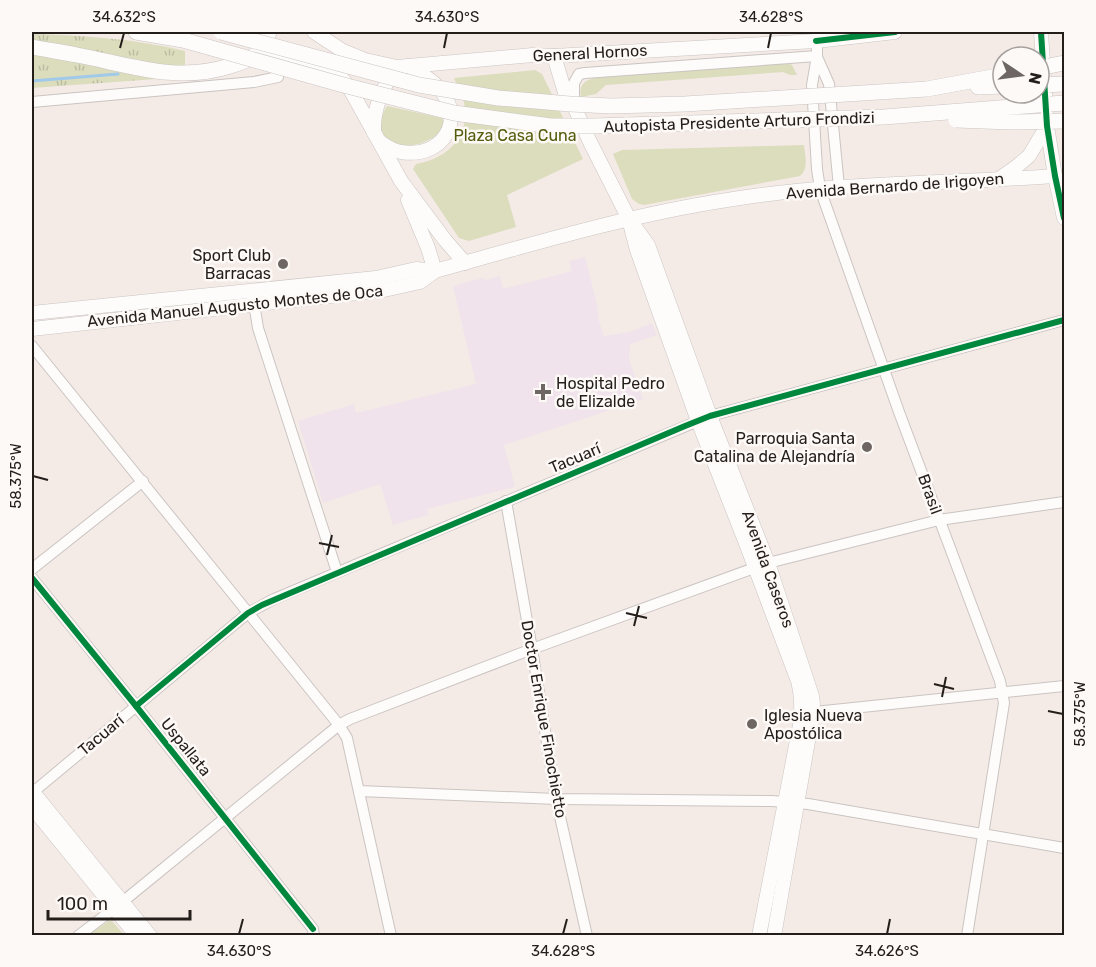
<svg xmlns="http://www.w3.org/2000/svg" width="1096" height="967" viewBox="0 0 1096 967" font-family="Rubik,sans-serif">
  <defs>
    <pattern id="grass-tufts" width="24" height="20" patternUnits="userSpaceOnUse" patternTransform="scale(1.5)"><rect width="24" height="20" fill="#dbddbd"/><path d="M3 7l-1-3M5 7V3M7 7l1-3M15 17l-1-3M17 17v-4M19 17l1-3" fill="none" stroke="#bcbda2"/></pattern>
  </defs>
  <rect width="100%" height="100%" fill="#f4ebe7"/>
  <!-- medical -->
  <polygon fill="#f1e3eb" points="585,257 596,300 599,321 604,336 630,332 652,323 657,335 630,344 629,359 643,399 504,445 515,487 427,509 428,515 393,525 380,484 323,503 298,421 354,404 356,413 476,384 453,286 483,278 485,280 500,276 503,289 572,271 569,261"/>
  <!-- grass -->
  <g fill="url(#grass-tufts)">
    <path d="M32,34C83,35 135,39 185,51V67L170,69L32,44Z"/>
    <polygon points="32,53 170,78 32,88"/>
  </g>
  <!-- green -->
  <g fill="#dbddbd">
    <path d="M788,63L792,65L797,75H790L783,72L606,85L596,94L581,97C579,86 583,81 594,78Z"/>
    <path d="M535,70L542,74L583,159L507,195L516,227L469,241L459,238L413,169L416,164C443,160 468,140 465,110C465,99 458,88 454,78Z"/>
    <path d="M387,106L442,118L444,123C442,126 440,132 437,135C433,138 428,140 424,142C396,154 368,136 387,106Z"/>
    <path d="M804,145C805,156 809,168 800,176L644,205L639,204L632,199L613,154L622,150Z"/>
    <polygon points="109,921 112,921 124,935 87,936"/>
  </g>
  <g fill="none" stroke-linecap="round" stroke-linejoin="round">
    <!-- stream -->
    <polyline stroke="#a1c9e9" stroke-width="3" points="32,81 118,74"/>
    <!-- minor casing -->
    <g stroke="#cbc4c1" stroke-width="12">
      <g id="minor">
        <polyline points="817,32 817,56 812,85 817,169 820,189 899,412 1000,681 1004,703 967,936"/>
        <polyline points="817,57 829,84 839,187"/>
        <polyline points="32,102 254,82 278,77"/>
        <polyline points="574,106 574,83 579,74 585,73 817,56"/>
        <polyline points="253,297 258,328 337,572"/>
        <polyline points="32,346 339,725 347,738 391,936"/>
        <polyline points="506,501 532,649 556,799 587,936"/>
        <polyline points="32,569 143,481"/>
        <polyline points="32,578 136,706 313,929 314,936"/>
        <polyline points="805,713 1064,686"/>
        <polyline points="359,791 556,799 772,801 808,804 1064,848"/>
        <polyline points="32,793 248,613 274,599 710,416 1064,320"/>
        <polyline points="78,936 115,908 339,725 350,719 532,649 768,563 939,520 1064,502"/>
      </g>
    </g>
    <!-- major casing -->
    <g stroke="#cbc4c1" stroke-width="15">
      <g id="major">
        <polyline points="314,32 343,51 365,60 397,67 533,55 554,56 816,41 895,32"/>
        <polyline points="1041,32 1047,126 1055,176 1064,218"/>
        <polyline points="554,56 566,96 574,106 590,142 629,219 648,245 710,416 768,563 812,696 813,704 811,724 774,936"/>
        <polyline points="350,89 401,181 445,240 465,263"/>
        <path d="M374,133C373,110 382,88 395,70"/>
        <path d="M380,142C386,146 393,151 401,152C442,159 468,120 438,87C430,78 418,72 408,66"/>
        <polyline points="999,179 1016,167 1029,156 1047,126"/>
        <polyline points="408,200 428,248 435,271"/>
        <path d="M631,227L637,250L698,421L747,546L798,681C802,696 802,709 800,725L759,936"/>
        <path d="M32,313L376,278L416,269L435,271C532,244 629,215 727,200C836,182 945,184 1055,176"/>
        <polyline points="32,329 384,290 420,282 435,271"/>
        <polyline points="32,791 150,936"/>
        <polyline points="32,807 137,936"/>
      </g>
    </g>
    <!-- highway casing -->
    <g stroke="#cbc4c1" stroke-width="16">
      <g id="highway">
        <polyline points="136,32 183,40"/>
        <path d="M32,47C47,50 62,52 77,55C130,65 176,83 230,66C251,60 263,53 269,32"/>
        <path d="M257,58C276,58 314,58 331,68C338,73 344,82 350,89"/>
        <polyline points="978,87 1003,86"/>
        <polyline points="927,89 1003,75"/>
      </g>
    </g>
    <!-- minor -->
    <use href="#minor" stroke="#fdfcfb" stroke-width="10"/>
    <!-- major -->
    <use href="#major" stroke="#fdfcfb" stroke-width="14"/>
    <!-- highway -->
    <use href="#highway" stroke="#fdfcfb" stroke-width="15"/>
    <!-- highway-bridge casing -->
    <g stroke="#cbc4c1" stroke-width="16" stroke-linecap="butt">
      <g id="highway-bridge">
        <polyline points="221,32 419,85 498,98 570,104 611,106 685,104 927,89"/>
        <polyline points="183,40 347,86 454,113 551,126 594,126 884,117 1064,103"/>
        <polyline points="1039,68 1064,63"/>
        <polyline points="1039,85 1064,84"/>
        <polyline points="956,120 1011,122 1064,121"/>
      </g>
    </g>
    <!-- highway-bridge -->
    <use href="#highway-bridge" stroke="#fdfcfb" stroke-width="15"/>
    <!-- cycleway casing -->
    <g stroke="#fdf9f7" stroke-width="10">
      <g id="cycleway">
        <polyline points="1041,32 1047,126 1055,176 1064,218"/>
        <polyline points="816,41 895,32"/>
        <polyline points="32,578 136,706 313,929"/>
        <polyline points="136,706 248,613 262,605 685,426 710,416 1064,320"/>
      </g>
    </g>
    <!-- cycleway -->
    <use href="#cycleway" stroke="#00873e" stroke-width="6"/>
  </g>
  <!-- ticks -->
  <path fill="none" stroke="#241e1b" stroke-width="2" d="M120,48L124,33M444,48L447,33M768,48L771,33M33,476L48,480M319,543L339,547M327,555L332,535M626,613L647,618M634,626L639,606M934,684L954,689M942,697L946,677M1048,711L1063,714M239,934L243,919M563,934L567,919M887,934L890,919"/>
  <!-- markers -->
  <g fill="#6d6662" stroke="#fdf9f7" stroke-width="2">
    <circle cx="283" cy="264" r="6"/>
    <path d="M540 383h6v6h6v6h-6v6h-6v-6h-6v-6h6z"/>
    <circle cx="867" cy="447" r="6"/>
    <circle cx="752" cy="724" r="6"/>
  </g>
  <g text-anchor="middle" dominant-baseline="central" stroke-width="5" stroke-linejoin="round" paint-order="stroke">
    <!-- street labels -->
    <g font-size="16" fill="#241e1b" stroke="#fdf9f7">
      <text transform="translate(590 53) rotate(-3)">General Hornos</text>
      <text transform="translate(739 122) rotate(-2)">Autopista Presidente Arturo Frondizi</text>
      <text transform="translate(895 186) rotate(-4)">Avenida Bernardo de Irigoyen</text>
      <text transform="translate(235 306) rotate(-6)">Avenida Manuel Augusto Montes de Oca</text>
      <text transform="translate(575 458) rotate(-23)">Tacuarí</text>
      <text transform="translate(930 494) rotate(70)">Brasil</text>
      <text transform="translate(768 569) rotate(70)">Avenida Caseros</text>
      <text transform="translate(544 719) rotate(80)">Doctor Enrique Finochietto</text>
      <text transform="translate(101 735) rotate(-40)">Tacuarí</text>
      <text transform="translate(186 747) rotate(51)">Uspallata</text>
    </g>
    <!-- park labels -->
    <g font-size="16" fill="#545d0d" stroke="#fdf9f7">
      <text x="515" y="135">Plaza Casa Cuna</text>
    </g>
    <!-- poi labels -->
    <g font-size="16" fill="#241e1b" stroke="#fdf9f7" text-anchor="end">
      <text x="271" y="255">Sport Club<tspan x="271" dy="18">Barracas</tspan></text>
      <text x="556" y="383" text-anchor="start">Hospital Pedro<tspan x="556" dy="18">de Elizalde</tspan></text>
      <text x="855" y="438">Parroquia Santa<tspan x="855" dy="18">Catalina de Alejandría</tspan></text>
      <text x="764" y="715" text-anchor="start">Iglesia Nueva<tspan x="764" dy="18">Apostólica</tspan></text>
    </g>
  </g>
  <!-- border -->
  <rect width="1096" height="967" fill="none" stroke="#fdf9f7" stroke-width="66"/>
  <!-- north arrow -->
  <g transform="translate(1021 75) rotate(103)"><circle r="28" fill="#fdf9f7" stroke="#a6a19f" stroke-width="1.5"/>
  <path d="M0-4.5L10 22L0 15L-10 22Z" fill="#6d6662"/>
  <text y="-9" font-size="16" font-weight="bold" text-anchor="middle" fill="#241e1b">N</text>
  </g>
  <!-- scale -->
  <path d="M48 910v9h142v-9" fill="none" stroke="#241e1b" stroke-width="3"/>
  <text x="57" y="910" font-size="18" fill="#241e1b" stroke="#fdf9f7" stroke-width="4.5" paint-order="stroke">100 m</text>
  <rect x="33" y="33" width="1030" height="901" fill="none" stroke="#241e1b" stroke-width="2"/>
  <g font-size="15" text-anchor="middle" fill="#241e1b">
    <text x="124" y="22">34.632°S</text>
    <text x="447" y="22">34.630°S</text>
    <text x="771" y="22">34.628°S</text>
    <text transform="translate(16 476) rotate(-90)" y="5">58.375°W</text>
    <text transform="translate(1080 714) rotate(-90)" y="5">58.375°W</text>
    <text x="239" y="956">34.630°S</text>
    <text x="563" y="956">34.628°S</text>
    <text x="887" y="956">34.626°S</text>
  </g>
</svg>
